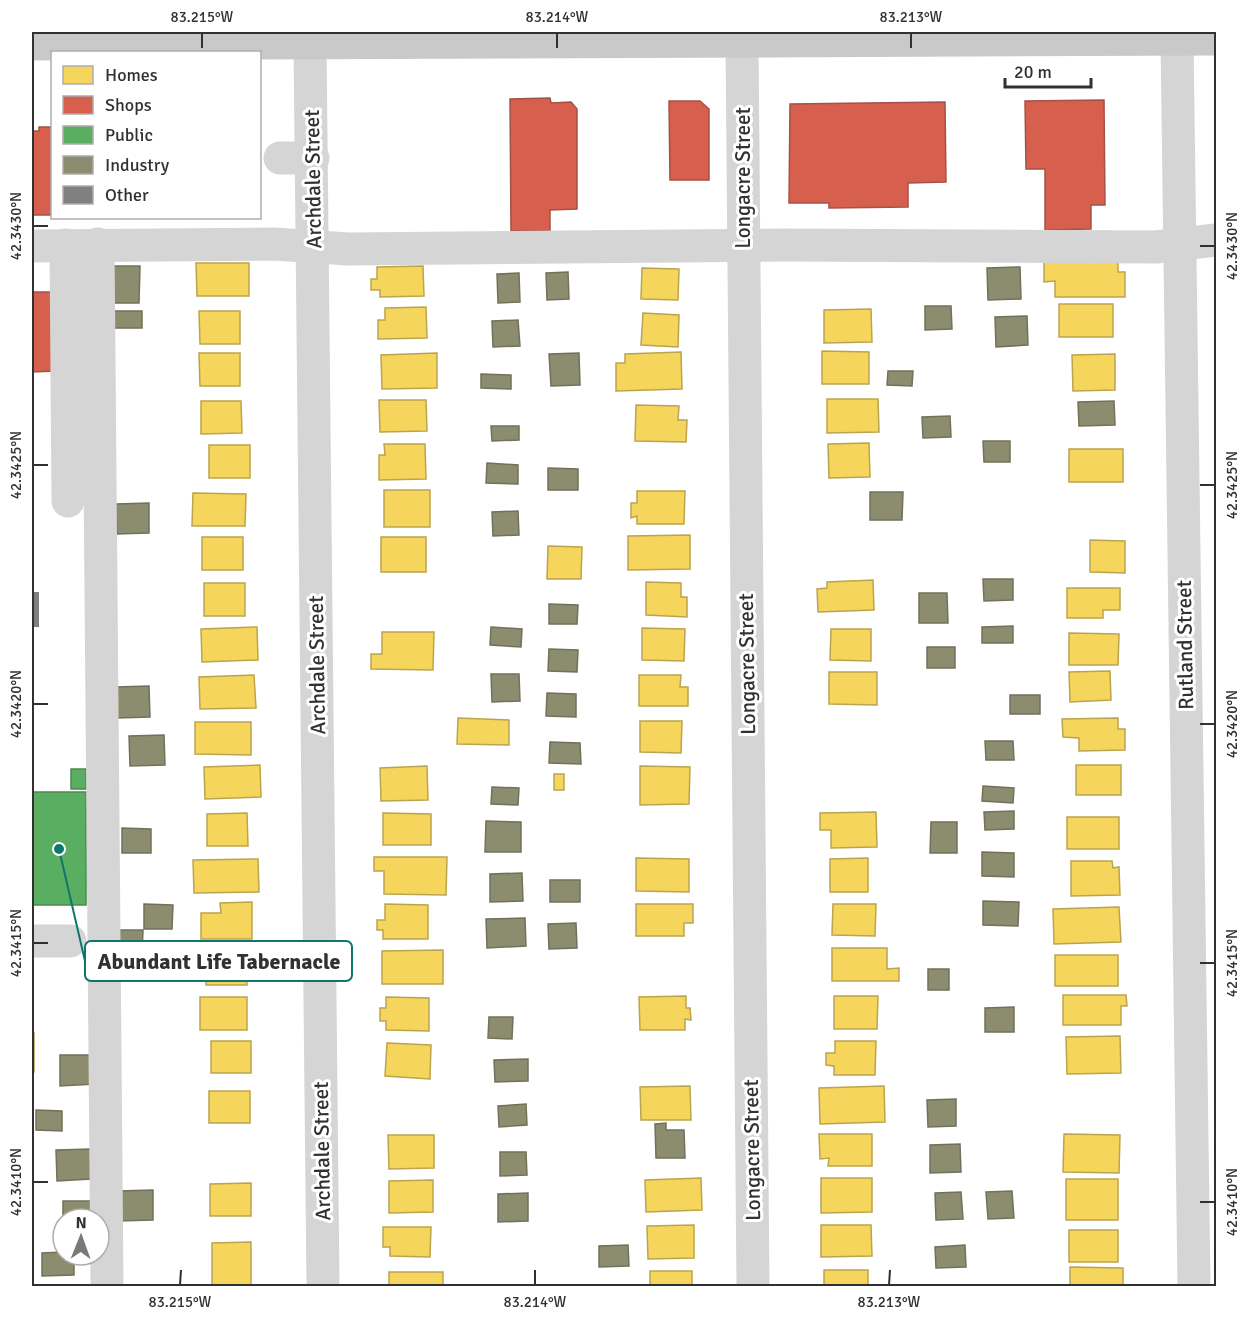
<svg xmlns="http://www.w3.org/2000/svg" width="1248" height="1318" viewBox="0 0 1248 1318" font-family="Signika,sans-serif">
  <rect width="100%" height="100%" fill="#fff"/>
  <!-- homes -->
  <g fill="#f6d55c" stroke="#bba44f" stroke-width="1.5">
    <polygon points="1044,258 1118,258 1118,272 1125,272 1125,297 1055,297 1055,281 1044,282"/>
    <polygon points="196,263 249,263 249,296 197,296"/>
    <polygon points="423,266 424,296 380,297 380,290 371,290 371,279 377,279 377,267"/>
    <polygon points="642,268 679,269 678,300 641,299"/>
    <rect x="1059" y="304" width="54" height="33"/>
    <polygon points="426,307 427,338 378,339 378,320 385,320 385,308"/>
    <polygon points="871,309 872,342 824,343 824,310"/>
    <polygon points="199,311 240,311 240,344 200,344"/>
    <polygon points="643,313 679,315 678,347 641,345"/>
    <polygon points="822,351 869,352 869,384 822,384"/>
    <polygon points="681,352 682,389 616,391 616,363 625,363 625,354"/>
    <polygon points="199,353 240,353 240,386 200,386"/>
    <polygon points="437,353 437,388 382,389 381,355"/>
    <polygon points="1115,354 1115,390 1073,391 1072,355"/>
    <polygon points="827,399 878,399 879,432 827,433"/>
    <polygon points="379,400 426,400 427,431 380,432"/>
    <polygon points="201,401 241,401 242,433 201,434"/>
    <polygon points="636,405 679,406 678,420 687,420 686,442 635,441"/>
    <polygon points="869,443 870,477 829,478 828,444"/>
    <polygon points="384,444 425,444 426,479 379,480 379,455 385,455"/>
    <rect x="209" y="445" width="41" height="33"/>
    <rect x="1069" y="449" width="54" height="33"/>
    <rect x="384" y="490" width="46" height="37"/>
    <polygon points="637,491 685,491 684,524 637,524 637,516 631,518 631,503 637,503"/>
    <polygon points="193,493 246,494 245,526 192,526"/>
    <polygon points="690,535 690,569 628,570 628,536"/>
    <rect x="202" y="537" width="41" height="33"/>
    <rect x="381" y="537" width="45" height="35"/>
    <polygon points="1090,540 1125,541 1125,573 1090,572"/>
    <polygon points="548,546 582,547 581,579 547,579"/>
    <polygon points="873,580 874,610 818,612 817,589 827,588 827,582"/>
    <polygon points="646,582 681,583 681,597 687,597 687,617 646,615"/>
    <rect x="204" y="583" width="41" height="33"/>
    <polygon points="1067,588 1120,588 1120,610 1103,610 1103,618 1067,618"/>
    <polygon points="257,627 258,660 202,662 201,629"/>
    <polygon points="642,628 685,629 684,661 642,660"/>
    <polygon points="831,629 871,629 871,661 830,660"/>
    <polygon points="382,632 434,632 433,670 371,669 371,654 382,654"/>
    <polygon points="1069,633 1119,634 1118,665 1069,665"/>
    <polygon points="1110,671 1111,700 1070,702 1069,672"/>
    <polygon points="829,672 877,672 877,705 829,704"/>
    <polygon points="254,675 256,708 200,709 199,677"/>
    <polygon points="639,675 681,675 680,687 688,687 688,706 639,706"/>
    <polygon points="458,718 509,720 509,745 457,744"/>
    <polygon points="1118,718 1118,729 1125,729 1125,750 1079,751 1079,738 1063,737 1062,719"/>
    <polygon points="640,721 682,721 681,753 640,752"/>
    <polygon points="195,722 251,722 251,755 195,754"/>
    <polygon points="260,765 261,797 205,799 204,767"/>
    <rect x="1076" y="765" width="45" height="30"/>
    <polygon points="427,766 428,800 381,801 380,768"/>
    <polygon points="640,766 690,767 689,804 640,805"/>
    <rect x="554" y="774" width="10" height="16"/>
    <polygon points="876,812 877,847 831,848 831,830 820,830 820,813"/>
    <polygon points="247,813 248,846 207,846 207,814"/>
    <polygon points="383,813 431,814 431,845 383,845"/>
    <rect x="1067" y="817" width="52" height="32"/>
    <polygon points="374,857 447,857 446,895 384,894 384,871 374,871"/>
    <polygon points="636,858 689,859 689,892 636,891"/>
    <polygon points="868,858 868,892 830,892 830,859"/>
    <polygon points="258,859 259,892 194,893 193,860"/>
    <polygon points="1071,861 1112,861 1113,868 1119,867 1120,895 1071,896"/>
    <polygon points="252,902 252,939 201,939 201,913 221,913 220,903"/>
    <polygon points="385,904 428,905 428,939 383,939 383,930 377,930 377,920 385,920"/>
    <polygon points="636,904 693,904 693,923 684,923 684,936 636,936"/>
    <polygon points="833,904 876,904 875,936 832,935"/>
    <polygon points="1119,907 1121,942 1054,944 1053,909"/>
    <polygon points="832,948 887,948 887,969 899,968 899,981 832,981"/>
    <polygon points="443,950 443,984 382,984 382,951"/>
    <polygon points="206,953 246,953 247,985 206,985"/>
    <rect x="1055" y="955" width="63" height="31"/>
    <polygon points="1063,995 1126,995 1127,1006 1121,1006 1121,1025 1063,1025"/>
    <polygon points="686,996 686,1008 690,1008 691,1020 685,1019 685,1030 640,1030 639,997"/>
    <polygon points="834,996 878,996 877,1029 834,1029"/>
    <rect x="200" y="997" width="47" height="33"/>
    <polygon points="386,997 429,998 429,1031 386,1030 386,1021 380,1021 380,1008 386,1008"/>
    <rect x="32" y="1033" width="2" height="39"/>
    <polygon points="1120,1036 1121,1073 1067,1074 1066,1037"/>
    <rect x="211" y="1041" width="40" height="32"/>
    <polygon points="835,1041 876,1041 875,1075 834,1075 834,1066 826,1065 826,1053 835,1053"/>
    <polygon points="387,1043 431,1045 430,1079 385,1076"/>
    <polygon points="690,1086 691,1120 641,1120 640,1087"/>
    <polygon points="884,1086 885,1122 820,1124 819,1088"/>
    <rect x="209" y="1091" width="41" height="32"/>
    <polygon points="819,1134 872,1134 872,1166 828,1166 829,1158 820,1159"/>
    <polygon points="1064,1134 1120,1135 1119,1173 1063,1172"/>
    <polygon points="388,1135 434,1135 434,1168 389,1169"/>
    <polygon points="701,1178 702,1210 646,1212 645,1180"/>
    <polygon points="821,1178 872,1178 872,1212 821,1213"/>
    <rect x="1066" y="1179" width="52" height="41"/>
    <polygon points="433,1180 433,1212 389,1213 389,1181"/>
    <polygon points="251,1183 251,1216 210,1216 210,1184"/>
    <polygon points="694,1225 694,1258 648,1259 647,1226"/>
    <polygon points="821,1225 871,1225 872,1256 821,1257"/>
    <polygon points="383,1227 431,1227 430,1257 390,1256 390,1247 383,1247"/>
    <rect x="1069" y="1230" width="49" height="32"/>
    <polygon points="251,1242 251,1286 212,1286 212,1243"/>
    <polygon points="1070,1267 1123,1268 1123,1286 1070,1286"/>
    <rect x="824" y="1270" width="44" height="16"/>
    <rect x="650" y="1271" width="42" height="15"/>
    <rect x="389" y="1272" width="54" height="14"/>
  </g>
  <!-- shops -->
  <g fill="#d6604d" stroke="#a45245" stroke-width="1.5">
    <polygon points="550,98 551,103 571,102 577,109 577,209 550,210 550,231 511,231 510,99"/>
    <polygon points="1104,100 1105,205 1091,205 1091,229 1045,230 1045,169 1026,169 1025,101"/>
    <polygon points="669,101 700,101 709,109 709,180 670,180"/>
    <polygon points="945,102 946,182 908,183 908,207 829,208 829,203 789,203 790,104"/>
    <polygon points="39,127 52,127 52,215 32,215 32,131 39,131"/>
    <polygon points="32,292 55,292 55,371 32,372"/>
  </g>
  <!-- public -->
  <g fill="#5aae61" stroke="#4e8853" stroke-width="1.5">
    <rect x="71" y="769" width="15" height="20"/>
    <rect x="32" y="792" width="54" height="113"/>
  </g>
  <!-- industry -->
  <g fill="#8c8c6e" stroke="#71715c" stroke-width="1.5">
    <polygon points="112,266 140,266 139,303 111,303"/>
    <polygon points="1020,267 1021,299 988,300 987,268"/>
    <polygon points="568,272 569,299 547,300 546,273"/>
    <polygon points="519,273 520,302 498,303 497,274"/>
    <polygon points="925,306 951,306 952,329 925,330"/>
    <polygon points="114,311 142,311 142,328 113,328"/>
    <polygon points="1027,316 1028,345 996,347 995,317"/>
    <polygon points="518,320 520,346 493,347 492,321"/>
    <polygon points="579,353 580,385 551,386 549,354"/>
    <polygon points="888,371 913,371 912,386 887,385"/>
    <polygon points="481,374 511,375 511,389 481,388"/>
    <polygon points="1114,401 1115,425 1079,426 1078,402"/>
    <polygon points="950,416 951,437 923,438 922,417"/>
    <polygon points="491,426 519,426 519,440 492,441"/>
    <polygon points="983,441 1010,441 1010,462 984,462"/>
    <polygon points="487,463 518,465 518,484 486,483"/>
    <polygon points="548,468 578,469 578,490 548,490"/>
    <polygon points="870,492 903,492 902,520 870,520"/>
    <polygon points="149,503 149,533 117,534 116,504"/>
    <polygon points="518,511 519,535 493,536 492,512"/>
    <polygon points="983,579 1013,579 1013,600 984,601"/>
    <polygon points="919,593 947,593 948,623 919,623"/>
    <polygon points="549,604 578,605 577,624 549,624"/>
    <polygon points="1013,626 1013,643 982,643 982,627"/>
    <polygon points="491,627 522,629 521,647 490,645"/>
    <rect x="927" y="647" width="28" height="21"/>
    <polygon points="549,649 578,650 577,672 548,671"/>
    <polygon points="491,674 519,674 520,701 492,702"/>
    <polygon points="149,686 150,717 117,718 116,687"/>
    <polygon points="547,693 576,694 576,717 546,716"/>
    <rect x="1010" y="695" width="30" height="19"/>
    <polygon points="164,735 165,765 130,766 129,736"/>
    <polygon points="985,741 1013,741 1014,760 986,760"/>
    <polygon points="550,742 580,743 581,764 549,763"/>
    <polygon points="983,786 1014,788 1013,803 982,801"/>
    <polygon points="492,787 519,788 518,805 491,804"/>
    <polygon points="1014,811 1014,829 985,830 984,812"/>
    <polygon points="486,821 521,822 521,852 485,852"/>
    <polygon points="931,822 957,822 957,853 930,853"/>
    <polygon points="122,828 151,829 151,853 122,853"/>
    <polygon points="982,852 1014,853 1014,877 982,876"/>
    <polygon points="522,873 523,901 490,902 490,874"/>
    <rect x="550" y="880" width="30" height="22"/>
    <polygon points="983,901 1019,902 1018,926 983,925"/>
    <polygon points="144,904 173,905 172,929 144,929"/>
    <polygon points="525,918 526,946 487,948 486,919"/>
    <polygon points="576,923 577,948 549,949 548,924"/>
    <polygon points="114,930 143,930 142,955 114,955"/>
    <rect x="928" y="969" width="21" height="21"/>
    <polygon points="1014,1007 1014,1032 985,1032 985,1008"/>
    <polygon points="489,1017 513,1017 512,1039 488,1038"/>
    <polygon points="60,1055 94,1055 95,1084 60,1086"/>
    <polygon points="528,1059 528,1081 495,1082 494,1060"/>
    <polygon points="956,1099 956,1126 928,1127 927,1100"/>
    <polygon points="526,1104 527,1125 499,1127 498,1106"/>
    <polygon points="36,1110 62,1111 62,1131 36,1130"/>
    <polygon points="666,1123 666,1130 684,1130 685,1158 656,1158 655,1124"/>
    <polygon points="960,1144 961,1172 930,1173 930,1145"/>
    <polygon points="91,1149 91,1179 57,1181 56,1150"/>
    <polygon points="500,1152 526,1152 527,1175 500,1176"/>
    <polygon points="153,1190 153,1220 119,1221 118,1191"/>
    <polygon points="1012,1191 1014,1218 988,1219 986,1192"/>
    <polygon points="961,1192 963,1219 936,1220 935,1193"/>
    <polygon points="528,1193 528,1221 498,1222 498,1194"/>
    <polygon points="63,1201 92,1201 92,1219 63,1219 63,1226"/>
    <polygon points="628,1245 629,1266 599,1267 599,1246"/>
    <polygon points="965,1245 966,1267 936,1268 935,1247"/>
    <polygon points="63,1252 63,1255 74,1255 74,1275 42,1276 42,1253"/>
  </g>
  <!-- building -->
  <rect fill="#808080" x="32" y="592" width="7" height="35"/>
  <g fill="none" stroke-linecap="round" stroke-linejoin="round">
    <!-- minor -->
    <g stroke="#d5d5d5" stroke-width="33">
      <polyline points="1177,39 1194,1286"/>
      <polyline points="742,41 753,1286"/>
      <polyline points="310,43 323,1286"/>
      <polyline points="280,158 313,158"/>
      <polyline points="98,244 107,1286"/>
      <polyline points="66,245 68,501"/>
      <polyline points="32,246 274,244 348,249 783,245 1156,247 1216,240"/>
      <polyline points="32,941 70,941"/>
    </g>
    <!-- major -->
    <polyline stroke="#c9c9c9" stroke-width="33" points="32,44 1216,39"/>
  </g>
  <!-- ticks -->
  <path fill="none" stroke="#313131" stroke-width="2" d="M202,48V33M557,48V33M911,48V33M33,226H48M1200,246H1215M33,465H48M1200,485H1215M33,704H48M1200,724H1215M33,943H48M1200,963H1215M33,1182H48M1200,1202H1215M180,1285L181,1270M535,1285V1270M889,1285L890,1270"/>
  <g text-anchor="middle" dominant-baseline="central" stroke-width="6" stroke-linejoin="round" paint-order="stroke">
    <!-- street labels -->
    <g font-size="21" fill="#313131" stroke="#fff">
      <text transform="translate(743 178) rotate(-90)">Longacre Street</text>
      <text transform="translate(313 179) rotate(-91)">Archdale Street</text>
      <text transform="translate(1185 645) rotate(-91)">Rutland Street</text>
      <text transform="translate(747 664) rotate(-91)">Longacre Street</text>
      <text transform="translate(317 665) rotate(-91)">Archdale Street</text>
      <text transform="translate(752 1150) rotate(-91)">Longacre Street</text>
      <text transform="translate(322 1151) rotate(-91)">Archdale Street</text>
    </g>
  </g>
  <!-- callouts -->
  <path fill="none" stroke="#0f766e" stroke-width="2" d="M59 849L85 961"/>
  <circle fill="#0f766e" stroke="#fff" stroke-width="2" cx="59" cy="849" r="6"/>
  <rect fill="#fff" stroke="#0f766e" stroke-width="2" x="85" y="941" width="267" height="40" rx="6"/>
  <g font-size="22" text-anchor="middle" font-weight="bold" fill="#313131">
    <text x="219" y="969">Abundant Life Tabernacle</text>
  </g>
  <!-- border -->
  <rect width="1248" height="1318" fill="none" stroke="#ffffff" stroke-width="66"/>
  <!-- legend -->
  <rect x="51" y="51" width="210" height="168" fill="#ffffff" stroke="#adadad" stroke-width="1.5"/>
  <rect x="63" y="66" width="30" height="18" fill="#f6d55c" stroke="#adadad" stroke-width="1.5"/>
  <text x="105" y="81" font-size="18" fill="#313131">Homes</text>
  <rect x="63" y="96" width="30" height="18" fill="#d6604d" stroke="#adadad" stroke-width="1.5"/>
  <text x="105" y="111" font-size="18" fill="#313131">Shops</text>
  <rect x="63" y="126" width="30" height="18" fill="#5aae61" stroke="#adadad" stroke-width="1.5"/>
  <text x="105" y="141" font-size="18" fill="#313131">Public</text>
  <rect x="63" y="156" width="30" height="18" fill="#8c8c6e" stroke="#adadad" stroke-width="1.5"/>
  <text x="105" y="171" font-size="18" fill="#313131">Industry</text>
  <rect x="63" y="186" width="30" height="18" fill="#808080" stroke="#adadad" stroke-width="1.5"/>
  <text x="105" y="201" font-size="18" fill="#313131">Other</text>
  <!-- north arrow -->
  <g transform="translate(81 1237) rotate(1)"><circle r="28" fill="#ffffff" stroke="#adadad" stroke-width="1.5"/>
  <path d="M0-4.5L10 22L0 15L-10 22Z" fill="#797979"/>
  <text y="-9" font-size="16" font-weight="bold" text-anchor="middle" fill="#313131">N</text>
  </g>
  <!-- scale -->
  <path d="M1005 78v9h86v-9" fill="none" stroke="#313131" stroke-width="3"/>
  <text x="1014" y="78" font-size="18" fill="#313131" stroke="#ffffff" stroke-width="4.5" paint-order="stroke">20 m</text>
  <rect x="33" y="33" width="1182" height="1252" fill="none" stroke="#313131" stroke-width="2"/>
  <g font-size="15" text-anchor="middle" fill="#313131">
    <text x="202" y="22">83.215°W</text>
    <text x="557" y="22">83.214°W</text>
    <text x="911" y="22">83.213°W</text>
    <text transform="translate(16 226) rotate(-90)" y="5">42.3430°N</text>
    <text transform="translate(1232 246) rotate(-90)" y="5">42.3430°N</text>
    <text transform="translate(16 465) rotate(-90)" y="5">42.3425°N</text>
    <text transform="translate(1232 485) rotate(-90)" y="5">42.3425°N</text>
    <text transform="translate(16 704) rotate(-90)" y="5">42.3420°N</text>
    <text transform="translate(1232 724) rotate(-90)" y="5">42.3420°N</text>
    <text transform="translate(16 943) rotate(-90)" y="5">42.3415°N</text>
    <text transform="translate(1232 963) rotate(-90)" y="5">42.3415°N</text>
    <text transform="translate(16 1182) rotate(-90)" y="5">42.3410°N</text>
    <text transform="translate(1232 1202) rotate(-90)" y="5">42.3410°N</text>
    <text x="180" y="1307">83.215°W</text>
    <text x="535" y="1307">83.214°W</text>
    <text x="889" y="1307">83.213°W</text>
  </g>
</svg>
